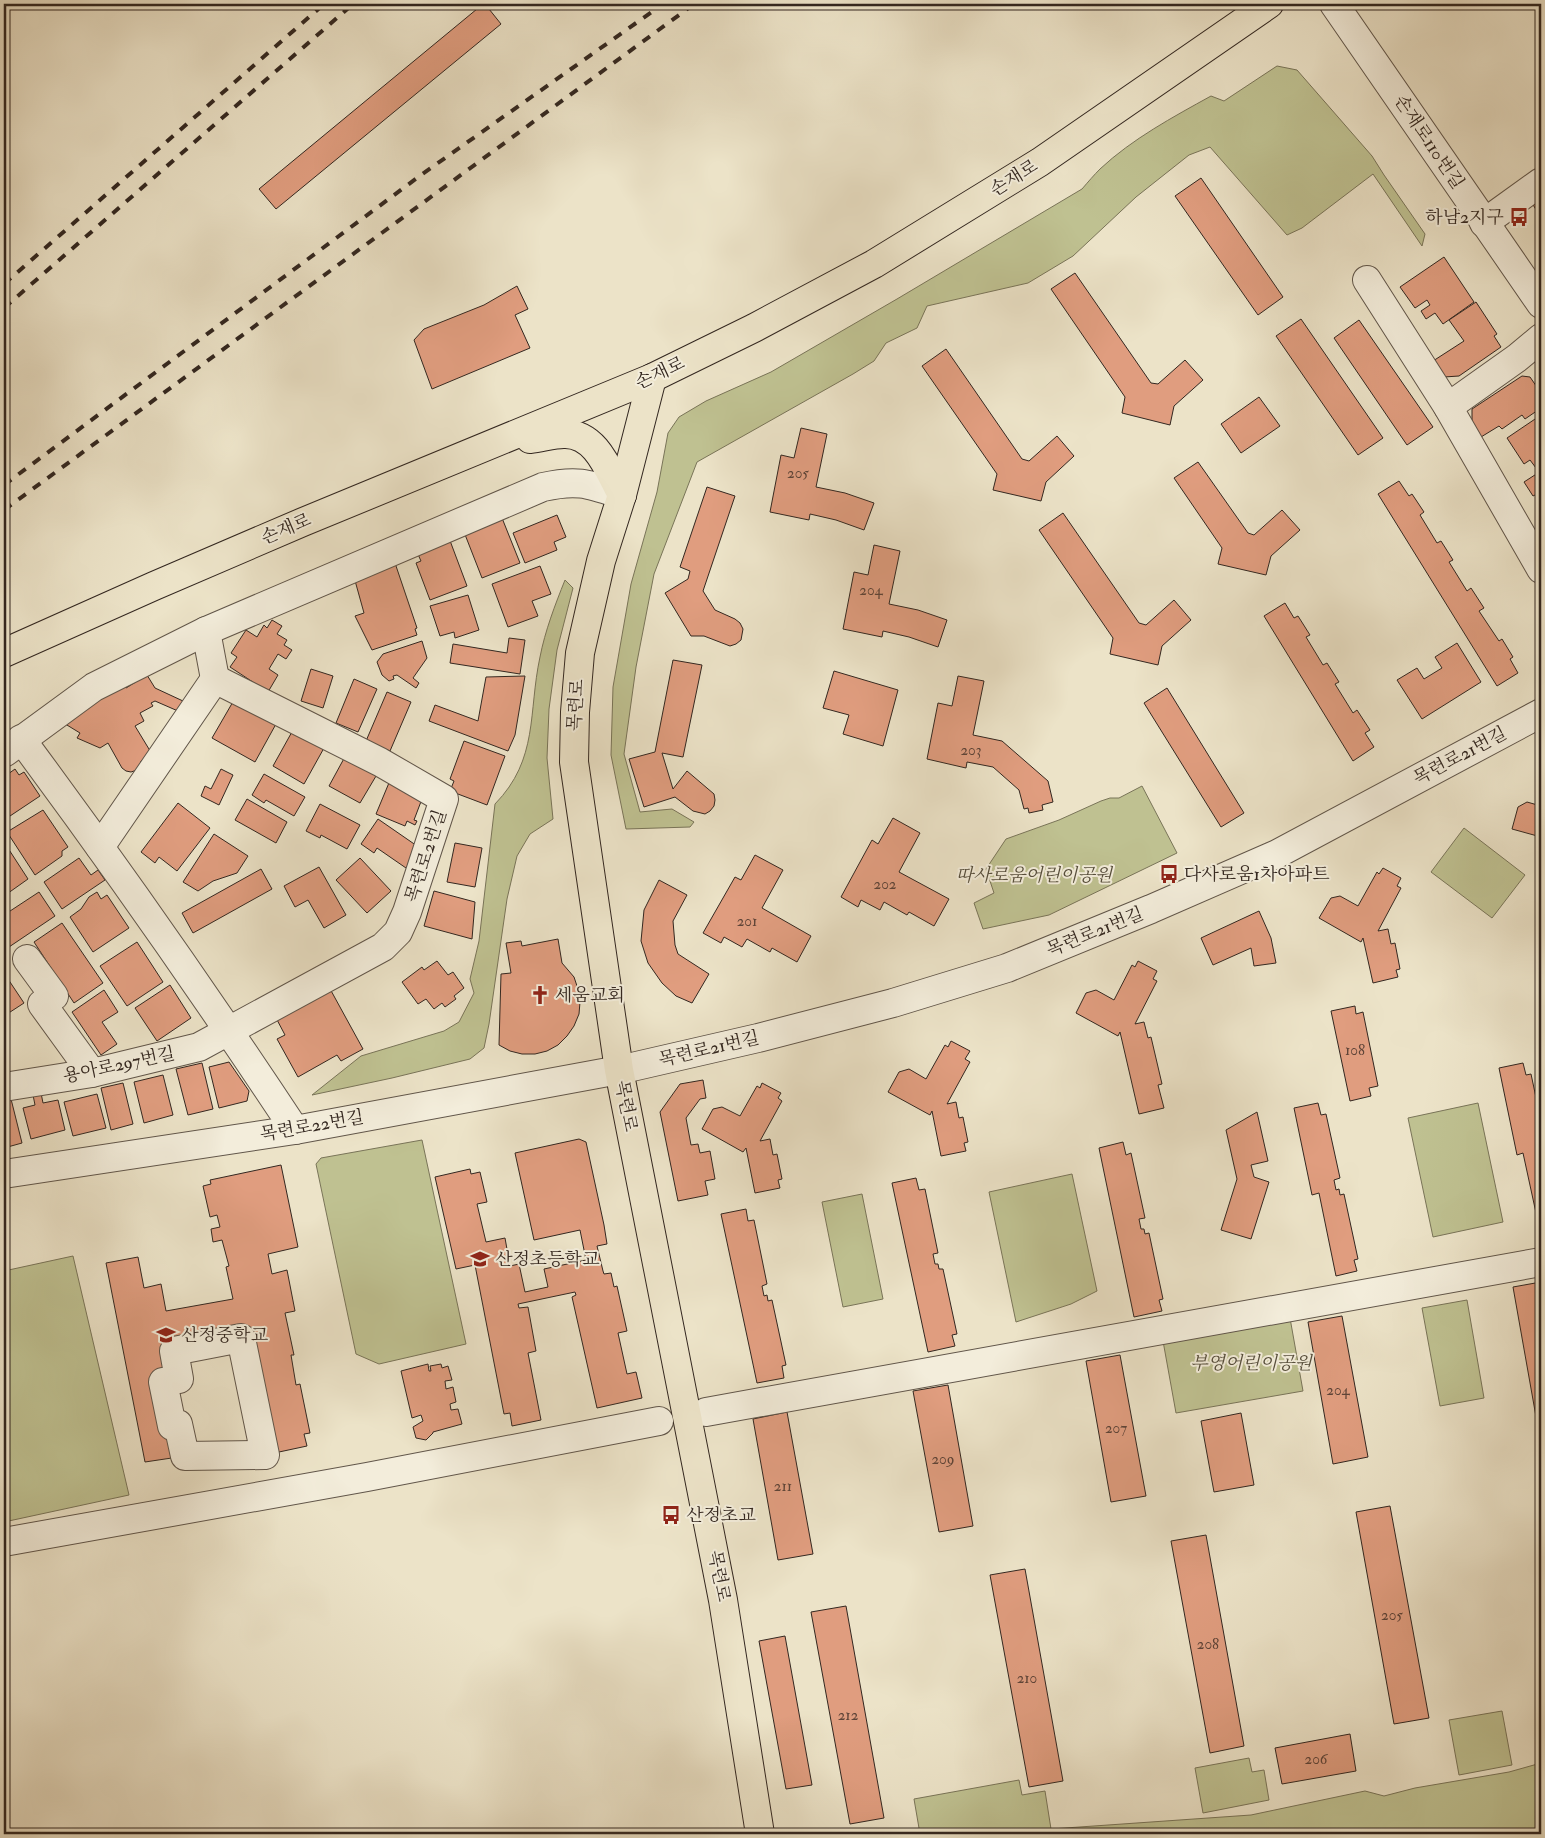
<svg xmlns="http://www.w3.org/2000/svg" width="1545" height="1838" viewBox="0 0 1545 1838" font-family="'IM FELL Double Pica','Noto Serif KR',serif">
  <rect width="100%" height="100%" fill="#ece3c8"/>
  <filter id="stains"><feTurbulence type="fractalNoise" baseFrequency=".004" numOctaves="4"/><feColorMatrix values="0 0 0 0 .2 0 0 0 0 .09 0 0 0 0 .02 0 0 0 .5 -.17"/></filter>
  <radialGradient id="worn" r=".72"><stop offset=".6" stop-color="#630" stop-opacity="0"/><stop offset="1" stop-color="#630" stop-opacity=".3"/></radialGradient>
  <!-- green -->
  <g fill="#bfc191" stroke="#797458">
    <path d="M1277,66L1297,70L1372,156L1384,175L1425,234L1422,246L1373,174L1302,228L1287,235L1210,147L1189,155L1136,197L1073,256L1028,283L927,306L917,328L886,343L874,361L853,374L697,462L654,574L636,667L624,754L640,812L672,809L694,822L690,827L626,829L611,755L613,687L631,584L657,492L668,433L679,417L706,401L771,372L897,299L1082,189C1088,182 1094,175 1100,169C1132,139 1173,117 1211,96L1224,101Z"/>
    <path d="M565,580L573,588L557,650L549,709L547,758L553,819L530,834L517,856L507,899L489,1024L484,1048L470,1059L392,1078L312,1095L361,1056L444,1031L459,1022L474,993L470,979L479,941L495,804C539,759 528,712 540,657C545,631 555,605 565,580Z"/>
    <polygon points="1142,786 1177,853 1049,915 983,929 974,903 994,893 986,869 1006,839 1059,820 1101,801 1110,798 1119,798"/>
    <polygon points="1464,828 1525,875 1492,918 1431,872"/>
    <polygon points="1478,1103 1503,1222 1433,1237 1408,1118"/>
    <polygon points="422,1140 466,1344 379,1364 356,1354 316,1164 321,1158"/>
    <polygon points="1072,1174 1097,1291 1071,1304 1016,1322 989,1192"/>
    <polygon points="862,1194 883,1299 843,1307 822,1202"/>
    <polygon points="73,1256 129,1495 4,1522 4,1271"/>
    <polygon points="1467,1300 1484,1398 1440,1406 1422,1308"/>
    <polygon points="1290,1318 1303,1391 1176,1413 1163,1341"/>
    <polygon points="1502,1711 1512,1765 1459,1775 1449,1720"/>
    <polygon points="1249,1758 1252,1772 1264,1770 1269,1800 1203,1813 1195,1768"/>
    <polygon points="1541,1763 1541,1834 920,1834 914,1799 1019,1780 1022,1795 1045,1791 1051,1829 1251,1815 1365,1791 1384,1796 1415,1788 1509,1772"/>
  </g>
  <!-- building -->
  <g fill="#e09d7f" stroke="#332720">
    <polygon points="483,4 485,4 501,24 276,209 259,189"/>
    <polygon points="1201,178 1283,297 1258,315 1175,196"/>
    <polygon points="1541,197 1541,218 1532,203"/>
    <polygon points="1444,257 1474,302 1443,324 1435,313 1426,319 1421,311 1430,305 1427,300 1415,308 1400,287"/>
    <polygon points="1075,273 1151,383 1158,384 1185,360 1203,380 1174,406 1170,425 1122,413 1125,397 1051,289"/>
    <polygon points="517,286 528,309 515,315 530,348 432,389 414,340 424,329 484,305"/>
    <polygon points="1476,302 1497,334 1494,336 1501,347 1459,376 1444,377 1433,361 1464,341 1449,320"/>
    <polygon points="1301,319 1383,438 1358,455 1276,336"/>
    <polygon points="1359,320 1433,427 1407,445 1334,338"/>
    <polygon points="946,349 1022,459 1029,461 1057,436 1074,456 1046,482 1041,501 993,490 997,474 922,366"/>
    <polygon points="1522,376 1530,377 1541,393 1541,408 1525,419 1522,415 1502,429 1499,426 1481,437 1472,424 1472,409"/>
    <polygon points="1259,397 1280,426 1241,453 1221,424"/>
    <polygon points="1541,415 1541,464 1536,468 1530,460 1524,464 1507,438"/>
    <polygon points="801,428 827,434 816,487 845,493 874,503 864,530 836,520 810,514 809,520 770,512 781,455 794,458"/>
    <polygon points="1198,462 1248,533 1254,535 1282,510 1300,530 1271,556 1266,575 1218,564 1222,548 1174,478"/>
    <polygon points="1541,471 1541,500 1537,494 1533,496 1524,482"/>
    <polygon points="1399,481 1409,496 1412,494 1424,512 1420,515 1437,543 1441,541 1453,560 1449,562 1467,591 1471,588 1484,608 1479,611 1499,641 1502,639 1513,657 1510,659 1518,673 1497,686 1378,494"/>
    <polygon points="707,487 735,496 703,591 715,610 735,619 740,623 743,629 741,640 736,644 730,646 704,636 691,636 665,593 688,579 690,571 680,567"/>
    <polygon points="1063,513 1139,623 1146,625 1174,600 1191,620 1162,646 1158,665 1110,654 1113,638 1039,530"/>
    <polygon points="557,515 566,537 554,542 557,550 525,563 513,533"/>
    <polygon points="502,518 520,563 482,578 464,532"/>
    <polygon points="449,538 467,586 430,600 416,563 421,561 416,550"/>
    <polygon points="874,545 900,551 889,604 918,610 947,620 938,647 909,637 883,631 882,637 843,629 854,572 868,575"/>
    <polygon points="395,563 417,628 415,629 417,635 372,650 355,616 364,613 354,577"/>
    <polygon points="540,566 551,594 532,601 538,616 508,627 492,584"/>
    <polygon points="468,595 479,630 455,638 454,632 440,636 430,606"/>
    <polygon points="1285,603 1294,618 1298,616 1310,635 1306,637 1323,665 1327,663 1339,682 1335,684 1353,713 1357,710 1370,730 1365,733 1374,747 1353,761 1264,616"/>
    <polygon points="272,620 282,626 277,634 287,640 284,645 292,650 286,659 278,654 269,669 278,675 268,692 230,667 237,657 231,653 246,630 257,637 264,625 267,628"/>
    <polygon points="509,638 525,640 520,674 450,663 453,644 507,653"/>
    <polygon points="422,641 427,658 413,678 419,683 416,688 397,675 393,676 394,679 389,681 382,675 377,662 383,654"/>
    <polygon points="1457,643 1481,682 1422,719 1397,680 1417,668 1424,679 1442,668 1435,657"/>
    <polygon points="673,660 702,665 683,757 662,753 673,789 687,771 714,794 715,800 714,806 710,811 705,814 693,811 675,797 644,807 629,759 655,752"/>
    <polygon points="311,669 333,676 323,708 301,701"/>
    <polygon points="834,671 898,690 883,746 843,734 849,715 823,708"/>
    <polygon points="147,675 155,688 183,701 178,711 155,701 151,703 153,706 140,713 144,721 135,726 152,754 141,761 140,766 137,770 131,772 126,771 122,768 108,743 100,748 77,738 80,733 62,722 124,685 126,688"/>
    <polygon points="525,676 515,735 508,751 429,721 435,705 478,721 486,677"/>
    <polygon points="958,676 984,681 973,735 1002,741 1048,781 1053,802 1042,805 1043,810 1029,813 1028,808 1024,809 1019,790 993,767 967,762 966,768 927,759 938,703 952,706"/>
    <polygon points="354,679 377,689 358,732 336,723"/>
    <polygon points="1167,688 1244,813 1221,827 1144,703"/>
    <polygon points="387,692 411,702 390,751 366,741"/>
    <polygon points="234,700 276,724 255,762 212,738"/>
    <polygon points="293,730 324,748 304,784 273,766"/>
    <polygon points="464,741 505,756 487,805 450,791 454,781 450,779"/>
    <polygon points="347,753 379,771 360,803 329,786"/>
    <polygon points="15,769 19,775 24,772 40,796 4,820 4,777"/>
    <polygon points="221,769 233,775 219,805 201,796 205,786 211,789"/>
    <polygon points="264,774 305,797 294,816 266,800 264,803 252,795"/>
    <polygon points="391,778 425,791 414,820 417,821 415,825 407,821 405,826 376,814"/>
    <polygon points="247,799 287,822 276,843 235,820"/>
    <polygon points="1527,802 1541,806 1541,837 1512,829 1518,807"/>
    <polygon points="178,803 210,828 177,871 159,857 155,863 141,852"/>
    <polygon points="320,804 360,825 347,849 321,835 320,838 306,831"/>
    <polygon points="43,810 68,847 62,851 62,856 35,875 7,832"/>
    <polygon points="893,818 920,833 899,872 949,899 934,926 909,912 907,915 884,902 880,910 861,900 858,907 841,897 872,840 878,844"/>
    <polygon points="378,819 420,848 406,868 377,848 374,853 361,844"/>
    <polygon points="214,834 248,856 237,873 213,881 198,891 183,882"/>
    <polygon points="4,842 28,879 4,896"/>
    <polygon points="455,843 482,848 475,887 447,882"/>
    <polygon points="755,855 783,870 762,908 811,936 797,962 772,948 770,952 747,939 742,947 724,937 721,943 703,933 735,877 741,880"/>
    <polygon points="79,858 91,875 98,870 105,880 62,909 44,882"/>
    <polygon points="360,858 391,891 367,913 336,880"/>
    <polygon points="319,867 346,915 324,928 308,900 295,907 284,886"/>
    <polygon points="1383,868 1401,878 1397,886 1401,888 1378,931 1388,929 1391,944 1395,943 1400,969 1396,970 1398,977 1373,983 1363,938 1361,942 1319,918 1331,898 1340,896 1358,906 1377,872 1379,874"/>
    <polygon points="261,869 272,889 193,933 182,913"/>
    <polygon points="659,880 687,895 673,921 675,945 678,954 709,974 692,1003 676,996 662,983 648,963 641,941 644,910"/>
    <polygon points="434,891 475,902 472,939 424,926"/>
    <polygon points="39,892 55,916 9,947 4,938 4,915"/>
    <polygon points="97,892 101,899 107,895 129,928 93,952 70,917 81,909 89,897"/>
    <polygon points="1259,911 1271,938 1276,963 1254,966 1251,948 1213,965 1201,938"/>
    <polygon points="62,923 103,983 74,1003 34,942"/>
    <polygon points="558,939 562,963 574,977 578,989 580,1002 579,1014 574,1026 567,1036 558,1045 547,1051 535,1054 522,1054 510,1051 499,1045 501,974 511,973 506,943 521,941 522,946"/>
    <polygon points="137,942 163,982 127,1006 100,966"/>
    <polygon points="437,961 448,975 453,972 464,988 454,996 456,999 445,1007 442,1003 434,1009 426,999 418,1004 402,982 422,967 424,970"/>
    <polygon points="1138,961 1157,971 1153,979 1157,981 1135,1024 1144,1022 1148,1038 1151,1037 1162,1084 1158,1085 1164,1108 1139,1114 1120,1032 1118,1036 1076,1013 1086,993 1096,990 1114,1000 1132,965 1135,967"/>
    <polygon points="4,973 24,1003 4,1016"/>
    <polygon points="170,985 191,1018 157,1041 135,1008"/>
    <polygon points="329,987 363,1049 341,1061 337,1055 298,1077 277,1039 285,1035 275,1016"/>
    <polygon points="104,990 118,1012 102,1022 117,1044 101,1055 72,1012"/>
    <polygon points="1355,1006 1356,1014 1363,1012 1378,1086 1369,1088 1371,1096 1350,1101 1331,1011"/>
    <polygon points="951,1041 970,1051 965,1059 970,1062 947,1104 956,1102 959,1118 963,1117 968,1142 964,1143 966,1151 941,1156 932,1111 930,1115 888,1092 899,1072 909,1069 926,1079 945,1045 948,1047"/>
    <polygon points="229,1062 249,1091 247,1101 219,1108 209,1067"/>
    <polygon points="202,1063 213,1109 188,1115 176,1069"/>
    <polygon points="1523,1063 1526,1075 1531,1074 1541,1121 1541,1139 1539,1140 1541,1149 1541,1236 1523,1153 1517,1155 1499,1068"/>
    <polygon points="163,1075 173,1115 144,1123 134,1082"/>
    <polygon points="703,1080 706,1098 700,1099 686,1118 691,1145 698,1144 700,1153 710,1151 715,1179 705,1181 708,1195 678,1201 660,1112 680,1084"/>
    <polygon points="123,1083 133,1124 111,1130 101,1088"/>
    <polygon points="762,1083 781,1093 778,1098 782,1101 760,1141 770,1139 773,1155 777,1154 782,1179 778,1180 780,1188 755,1193 746,1148 743,1152 702,1129 713,1109 722,1107 740,1116 757,1086 760,1088"/>
    <polygon points="41,1093 43,1103 58,1100 65,1130 31,1139 23,1108 35,1105 33,1095"/>
    <polygon points="97,1094 106,1128 73,1136 64,1102"/>
    <polygon points="10,1095 22,1143 4,1148 4,1096"/>
    <polygon points="1318,1103 1321,1115 1326,1114 1340,1178 1334,1180 1336,1190 1339,1189 1340,1195 1344,1194 1358,1259 1354,1260 1357,1271 1336,1276 1319,1193 1312,1195 1294,1108"/>
    <polygon points="1257,1112 1268,1161 1251,1165 1254,1177 1269,1182 1251,1239 1221,1230 1237,1179 1226,1130"/>
    <polygon points="579,1139 586,1142 604,1225 607,1244 597,1246 603,1271 604,1274 611,1273 614,1287 617,1286 627,1331 618,1333 627,1374 636,1372 642,1398 597,1408 572,1297 576,1295 575,1292 518,1304 519,1308 528,1307 536,1351 528,1353 541,1420 512,1426 510,1413 504,1414 475,1265 456,1269 435,1177 470,1169 471,1174 480,1172 487,1202 477,1204 486,1242 505,1238 510,1266 519,1264 525,1292 548,1287 544,1269 586,1260 580,1230 534,1240 515,1153"/>
    <polygon points="1123,1142 1126,1155 1131,1153 1145,1218 1139,1219 1141,1229 1144,1229 1145,1234 1149,1233 1163,1299 1159,1300 1162,1311 1134,1317 1099,1148"/>
    <polygon points="281,1165 298,1247 268,1254 272,1274 287,1270 295,1311 285,1313 294,1355 291,1355 296,1385 300,1384 310,1433 304,1434 307,1446 265,1455 241,1338 174,1351 178,1424 185,1456 145,1462 106,1263 138,1257 144,1288 161,1284 166,1311 233,1299 226,1267 229,1266 222,1240 213,1242 211,1229 220,1227 217,1215 210,1217 203,1186 211,1184 210,1180"/>
    <polygon points="916,1178 919,1190 925,1189 938,1253 933,1254 935,1264 938,1264 939,1269 943,1269 957,1334 952,1335 955,1346 928,1352 892,1183"/>
    <polygon points="746,1209 748,1221 754,1220 767,1284 762,1286 764,1296 767,1295 768,1301 772,1300 786,1365 782,1366 784,1378 757,1383 721,1214"/>
    <polygon points="1541,1282 1541,1428 1538,1428 1513,1287"/>
    <polygon points="1342,1316 1368,1457 1333,1464 1308,1322"/>
    <polygon points="1120,1355 1146,1496 1111,1502 1086,1361"/>
    <polygon points="428,1364 429,1371 431,1371 430,1366 441,1364 442,1368 448,1366 452,1380 445,1381 446,1389 453,1387 456,1402 450,1404 451,1410 458,1409 462,1424 433,1432 433,1433 426,1440 416,1438 413,1427 423,1421 421,1415 412,1418 401,1371"/>
    <polygon points="948,1385 973,1526 939,1532 913,1391"/>
    <polygon points="787,1412 813,1554 778,1560 753,1419"/>
    <polygon points="1241,1413 1254,1485 1214,1492 1201,1421"/>
    <polygon points="1390,1506 1429,1718 1394,1724 1356,1512"/>
    <polygon points="1206,1535 1244,1746 1210,1753 1171,1541"/>
    <polygon points="1025,1569 1063,1781 1029,1787 990,1575"/>
    <polygon points="846,1606 884,1818 850,1824 811,1612"/>
    <polygon points="785,1636 812,1785 786,1789 759,1641"/>
    <polygon points="1350,1734 1356,1771 1282,1784 1275,1748"/>
  </g>
  <g fill="none" stroke-linecap="round" stroke-linejoin="round">
    <!-- minor casing -->
    <g stroke="#61564a" stroke-width="30">
      <g id="minor">
        <polyline points="1334,4 1541,304"/>
        <polyline points="1484,223 1541,182"/>
        <polyline points="1367,280 1448,407 1541,569"/>
        <polyline points="1448,407 1517,358 1541,338"/>
        <polyline points="206,631 215,679"/>
        <path d="M21,739C116,867 207,997 295,1130"/>
        <path d="M4,753L94,687L206,631L543,487C578,479 589,484 622,495"/>
        <polyline points="100,847 215,679"/>
        <polyline points="27,959 54,996 42,1004 92,1073"/>
        <polyline points="4,1087 92,1073 199,1047 383,947 398,932 407,912 444,799 380,762 215,679"/>
        <polyline points="4,1174 295,1130 619,1070 758,1038 893,1003 1007,968 1151,909 1277,854 1541,713"/>
        <polygon points="241,1338 265,1455 185,1456 178,1424 172,1426 163,1382 179,1379 174,1351"/>
        <polyline points="706,1412 1541,1262"/>
        <polyline points="4,1542 367,1477 659,1421"/>
      </g>
    </g>
    <!-- major casing -->
    <g stroke="#332720" stroke-width="30">
      <g id="major">
        <polyline points="652,378 622,495 601,561 580,653 575,712 574,762 619,1070 723,1600 760,1834"/>
        <path d="M530,439C541,438 553,434 564,434C597,433 609,472 622,495"/>
        <polyline points="4,653 154,586 303,522 652,378 754,328 874,264 1040,162 1269,4"/>
      </g>
    </g>
    <!-- minor -->
    <use href="#minor" stroke="#f3eddb" stroke-width="28"/>
    <!-- major -->
    <use href="#major" stroke="#ece3c8" stroke-width="28"/>
    <!-- rail -->
    <g stroke="#332720" stroke-width="4" stroke-dasharray="9 9" stroke-linecap="butt">
      <polyline points="4,284 324,4"/>
      <polyline points="4,308 353,4"/>
      <polyline points="4,485 421,175 663,4"/>
      <polyline points="4,510 694,4"/>
    </g>
  </g>
  <!-- icons -->
  <defs>
    <g id="bus-bare" transform="scale(1.5)"><path d="M-5-6H5V4H4V6H2V4H-2V6H-4V4H-5ZM-3.5-4V0h7V-4ZM-3.5 1.2v1.5H-2V1.2ZM2 1.2v1.5H3.5V1.2Z" fill="#8f2418" stroke="#f3eddb" stroke-width="2.5" paint-order="stroke"/></g>
    <g id="church-bare" transform="scale(1.5)"><path d="M-1.2-6h2.4v3.5h3.3v2.4h-3.3V6h-2.4V-.1h-3.3v-2.4h3.3Z" fill="#8f2418" stroke="#f3eddb" stroke-width="2.5" paint-order="stroke"/></g>
    <g id="school-bare" transform="scale(1.5)"><path d="M0-5L7-2L0 1L-7-2ZM-4 1L0 2.5L4 1V4Q0 6-4 4Z" fill="#8f2418" stroke="#f3eddb" stroke-width="2.5" paint-order="stroke"/></g>
  </defs>
  <g fill-rule="evenodd">
    <use href="#bus-bare" x="1519" y="217"/>
    <use href="#bus-bare" x="1169" y="874"/>
    <use href="#church-bare" x="540" y="995"/>
    <use href="#school-bare" x="480" y="1259"/>
    <use href="#school-bare" x="166" y="1335"/>
    <use href="#bus-bare" x="671" y="1515"/>
  </g>
  <g text-anchor="middle" dominant-baseline="central" stroke-width="4" stroke-linejoin="round" paint-order="stroke">
    <!-- number labels -->
    <g font-size="15" fill="#5e4438">
      <text x="798" y="473">205</text>
      <text x="871" y="590">204</text>
      <text x="971" y="750">203</text>
      <text x="885" y="884">202</text>
      <text x="747" y="921">201</text>
      <text x="1355" y="1050">108</text>
      <text x="1338" y="1390">204</text>
      <text x="1116" y="1428">207</text>
      <text x="943" y="1459">209</text>
      <text x="783" y="1486">211</text>
      <text x="1392" y="1615">205</text>
      <text x="1208" y="1644">208</text>
      <text x="1027" y="1678">210</text>
      <text x="848" y="1715">212</text>
      <text x="1316" y="1759">206</text>
    </g>
    <!-- street labels -->
    <g font-size="18" fill="#332720" stroke="#f3eddb">
      <text transform="translate(1429 142) rotate(56)">손재로110번길</text>
      <text transform="translate(1014 178) rotate(-32)">손재로</text>
      <text transform="translate(660 373) rotate(-25)">손재로</text>
      <text transform="translate(286 529) rotate(-23)">손재로</text>
      <text transform="translate(576 705) rotate(-86)">목련로</text>
      <text transform="translate(1460 756) rotate(-28)">목련로21번길</text>
      <text transform="translate(426 856) rotate(-72)">목련로2번길</text>
      <text transform="translate(1095 932) rotate(-22)">목련로21번길</text>
      <text transform="translate(709 1049) rotate(-13)">목련로21번길</text>
      <text transform="translate(119 1065) rotate(-12)">용아로297번길</text>
      <text transform="translate(626 1106) rotate(79)">목련로</text>
      <text transform="translate(312 1126) rotate(-10)">목련로22번길</text>
      <text transform="translate(719 1576) rotate(79)">목련로</text>
    </g>
    <!-- poi labels -->
    <g font-size="18" fill="#332720" stroke="#f3eddb" text-anchor="start">
      <text x="1504" y="217" text-anchor="end">하남2지구</text>
      <text x="1184" y="874">다사로움1차아파트</text>
      <text x="555" y="995">세움교회</text>
      <text x="495" y="1259">산정초등학교</text>
      <text x="181" y="1335">산정중학교</text>
      <text x="686" y="1515">산정초교</text>
    </g>
    <!-- park labels -->
    <g font-size="18" font-style="italic" fill="#564e3c" stroke="#f3eddb">
      <text x="1034" y="875">따사로움어린이공원</text>
      <text x="1251" y="1363">부영어린이공원</text>
    </g>
  </g>
  <!-- margin -->
  <rect width="1545" height="1838" fill="none" stroke="#ece3c8" stroke-width="20"/>
  <rect x="5" y="5" width="1535" height="1828" fill="none" stroke="#332720" stroke-width="2.5"/>
  <rect x="10" y="10" width="1525" height="1818" fill="none" stroke="#332720"/>
  <rect width="100%" height="100%" filter="url(#stains)"/>
  <rect width="100%" height="100%" fill="url(#worn)"/>
</svg>
